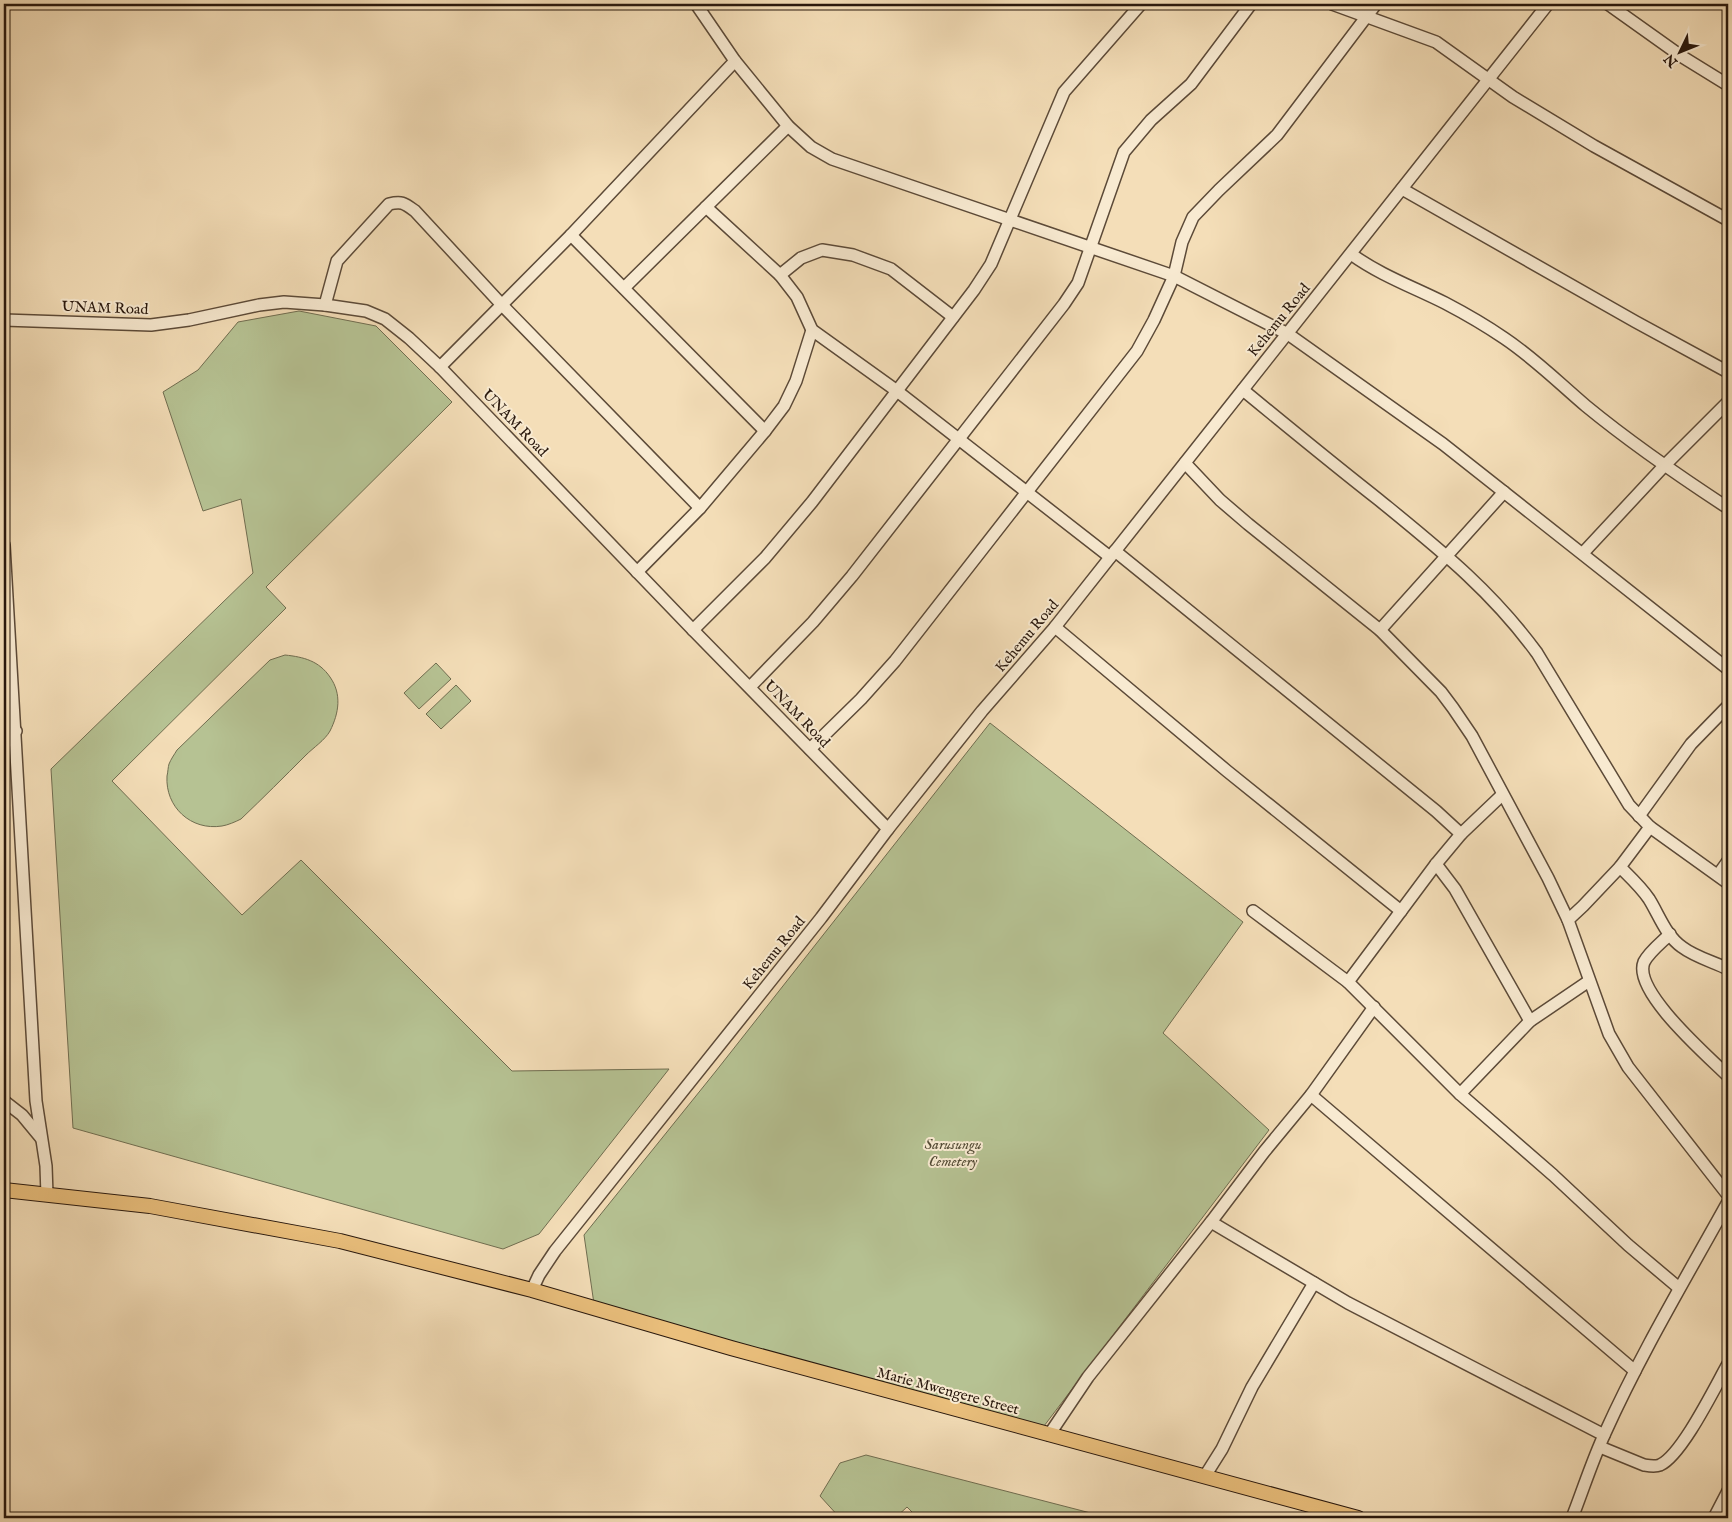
<svg xmlns="http://www.w3.org/2000/svg" width="1732" height="1522" viewBox="0 0 1732 1522" font-family="'IM FELL English',serif">
  <rect width="100%" height="100%" fill="#f4deb8"/>
  <filter id="stains"><feTurbulence type="fractalNoise" baseFrequency=".004" numOctaves="4"/><feColorMatrix values="0 0 0 0 .2 0 0 0 0 .09 0 0 0 0 .02 0 0 0 .5 -.17"/></filter>
  <radialGradient id="worn" r=".72"><stop offset=".6" stop-color="#630" stop-opacity="0"/><stop offset="1" stop-color="#630" stop-opacity=".3"/></radialGradient>
  <!-- green -->
  <g fill="#b6c293" stroke="#706d50">
    <polygon points="299,311 376,326 452,402 266,587 286,608 112,781 242,915 301,860 512,1071 669,1069 539,1234 503,1249 73,1128 51,769 253,573 241,499 203,511 163,392 198,370 238,322"/>
    <path d="M285,655C304,657 319,661 330,677C342,694 339,713 330,731C325,740 313,748 306,755C284,777 263,798 241,819C235,822 228,825 222,826C191,831 165,807 167,776C168,772 168,767 169,764C171,759 174,755 177,750L270,660Z"/>
    <polygon points="436,663 451,679 419,709 404,693"/>
    <polygon points="456,685 471,701 441,729 426,714"/>
    <polygon points="990,723 1243,922 1163,1033 1269,1130 1044,1426 594,1304 584,1235 716,1071"/>
    <polygon points="866,1455 1110,1518 918,1518 907,1507 895,1518 840,1518 820,1496 840,1463"/>
  </g>
  <g fill="none" stroke-linecap="round" stroke-linejoin="round">
    <!-- minor casing -->
    <g stroke="#5c4a38" stroke-width="14">
      <g id="minor">
        <polyline points="696,4 735,61 788,126 811,147 832,159 1174,276 1288,334 1443,444 1728,669"/>
        <polyline points="1332,4 1436,42 1513,97 1594,146 1728,220"/>
        <polyline points="1608,4 1681,56 1728,85"/>
        <polyline points="1402,189 1636,322 1728,372"/>
        <polyline points="706,207 780,275 797,297 812,330 897,391 1110,557"/>
        <polyline points="571,235 765,431"/>
        <path d="M1351,254C1380,275 1413,287 1445,303C1466,314 1485,325 1504,338C1534,358 1559,383 1586,406C1631,443 1679,476 1728,508"/>
        <polyline points="780,275 801,258 822,250 853,255 891,269 953,317"/>
        <polyline points="624,288 788,126"/>
        <path d="M325,305L337,261L389,204C402,201 404,203 415,211L502,305L700,508"/>
        <polyline points="4,320 151,325 189,320 259,305 284,302 325,305 366,311 385,319 409,338 440,367 693,630 888,829"/>
        <polyline points="440,367 571,235 735,61"/>
        <path d="M1243,390C1288,427 1333,464 1379,500C1439,549 1491,590 1537,653L1629,805L1650,827L1728,883"/>
        <polyline points="1185,463 1220,500 1248,524 1380,630 1441,692 1453,708 1472,736 1548,878 1568,920 1609,1034 1628,1067 1728,1195"/>
        <polyline points="4,545 36,1101 46,1166 47,1195"/>
        <polyline points="1115,551 1436,811 1461,834"/>
        <polyline points="1583,553 1664,466 1728,402"/>
        <polyline points="637,572 700,508 765,431 784,406 796,381 812,330"/>
        <polyline points="1055,627 1227,771 1401,911"/>
        <polyline points="693,630 765,558 812,502 974,290 991,264 1064,92 1141,4"/>
        <polyline points="1380,630 1504,492"/>
        <polyline points="750,687 813,622 852,576 1064,304 1078,283 1124,152 1151,120 1191,84 1251,4"/>
        <polyline points="4,726 16,731"/>
        <polyline points="810,749 861,699 895,661 1137,351 1154,320 1174,276 1182,242 1193,217 1219,190 1277,135 1376,4"/>
        <polyline points="1639,816 1691,744 1728,706"/>
        <polyline points="1436,864 1455,889 1530,1021"/>
        <path d="M1620,867C1630,877 1641,887 1649,899C1659,915 1666,936 1682,947C1695,957 1714,962 1728,969"/>
        <polyline points="1718,875 1728,861"/>
        <polyline points="1253,911 1348,982 1460,1094 1553,1175 1628,1245 1679,1288"/>
        <polyline points="1568,920 1583,906 1620,867 1650,827"/>
        <path d="M1670,934C1662,942 1649,952 1644,962C1632,991 1709,1057 1728,1076"/>
        <polyline points="1348,982 1436,864 1461,834 1502,795"/>
        <polyline points="1460,1094 1530,1021 1589,981"/>
        <polyline points="1311,1095 1635,1371"/>
        <polyline points="4,1101 22,1115 41,1138"/>
        <polyline points="1211,1222 1348,1303 1604,1435"/>
        <polyline points="532,1290 539,1275 555,1251 821,918 888,829 982,711 1055,627 1548,4"/>
        <polyline points="1049,1435 1088,1377 1211,1222 1264,1152 1311,1095 1374,1007"/>
        <path d="M1600,1447L1644,1465C1650,1466 1655,1467 1660,1465C1682,1455 1715,1387 1728,1364"/>
        <polyline points="1205,1476 1222,1449 1252,1387 1314,1283"/>
        <path d="M1572,1518C1583,1490 1592,1461 1605,1433C1641,1353 1686,1278 1728,1202"/>
        <polyline points="1714,1518 1728,1491"/>
      </g>
    </g>
    <!-- major casing -->
    <g stroke="#29180d" stroke-width="16">
      <polyline id="major" points="4,1190 150,1206 340,1241 532,1290 731,1348 1358,1518"/>
    </g>
    <!-- minor -->
    <use href="#minor" stroke="#f8ead1" stroke-width="11"/>
    <!-- major -->
    <use href="#major" stroke="#eabf7c" stroke-width="14"/>
  </g>
  <g text-anchor="middle" dominant-baseline="central" stroke-width="4" stroke-linejoin="round" paint-order="stroke">
    <!-- street labels -->
    <g font-size="15" fill="#29180d" stroke="#f8ead1">
      <text transform="translate(105 308) rotate(2)">UNAM Road</text>
      <text transform="translate(1279 320) rotate(-51)">Kehemu Road</text>
      <text transform="translate(515 423) rotate(46)">UNAM Road</text>
      <text transform="translate(1027 636) rotate(-50)">Kehemu Road</text>
      <text transform="translate(797 714) rotate(46)">UNAM Road</text>
      <text transform="translate(774 953) rotate(-51)">Kehemu Road</text>
      <text transform="translate(948 1391) rotate(15)">Marie Mwengere Street</text>
    </g>
    <!-- park labels -->
    <g font-size="15" font-style="italic" fill="#534b35" stroke="#f8ead1">
      <text x="953" y="1144">Sarusungu<tspan x="953" dy="17">Cemetery</tspan></text>
    </g>
  </g>
  <!-- margin -->
  <rect width="1732" height="1522" fill="none" stroke="#f4deb8" stroke-width="20"/>
  <rect x="5" y="5" width="1722" height="1512" fill="none" stroke="#29180d" stroke-width="2.5"/>
  <rect x="10" y="10" width="1712" height="1502" fill="none" stroke="#29180d"/>
  <!-- north arrow -->
  <g transform="translate(1680 52) rotate(227)" stroke="#f8ead1" stroke-width="4" paint-order="stroke">
  <path d="M0-4L9 19L0 12L-9 19Z" fill="#29180d"/>
  <text y="-8" font-size="14" font-weight="bold" text-anchor="middle" fill="#29180d">N</text>
  </g>
  <rect width="100%" height="100%" filter="url(#stains)"/>
  <rect width="100%" height="100%" fill="url(#worn)"/>
</svg>
